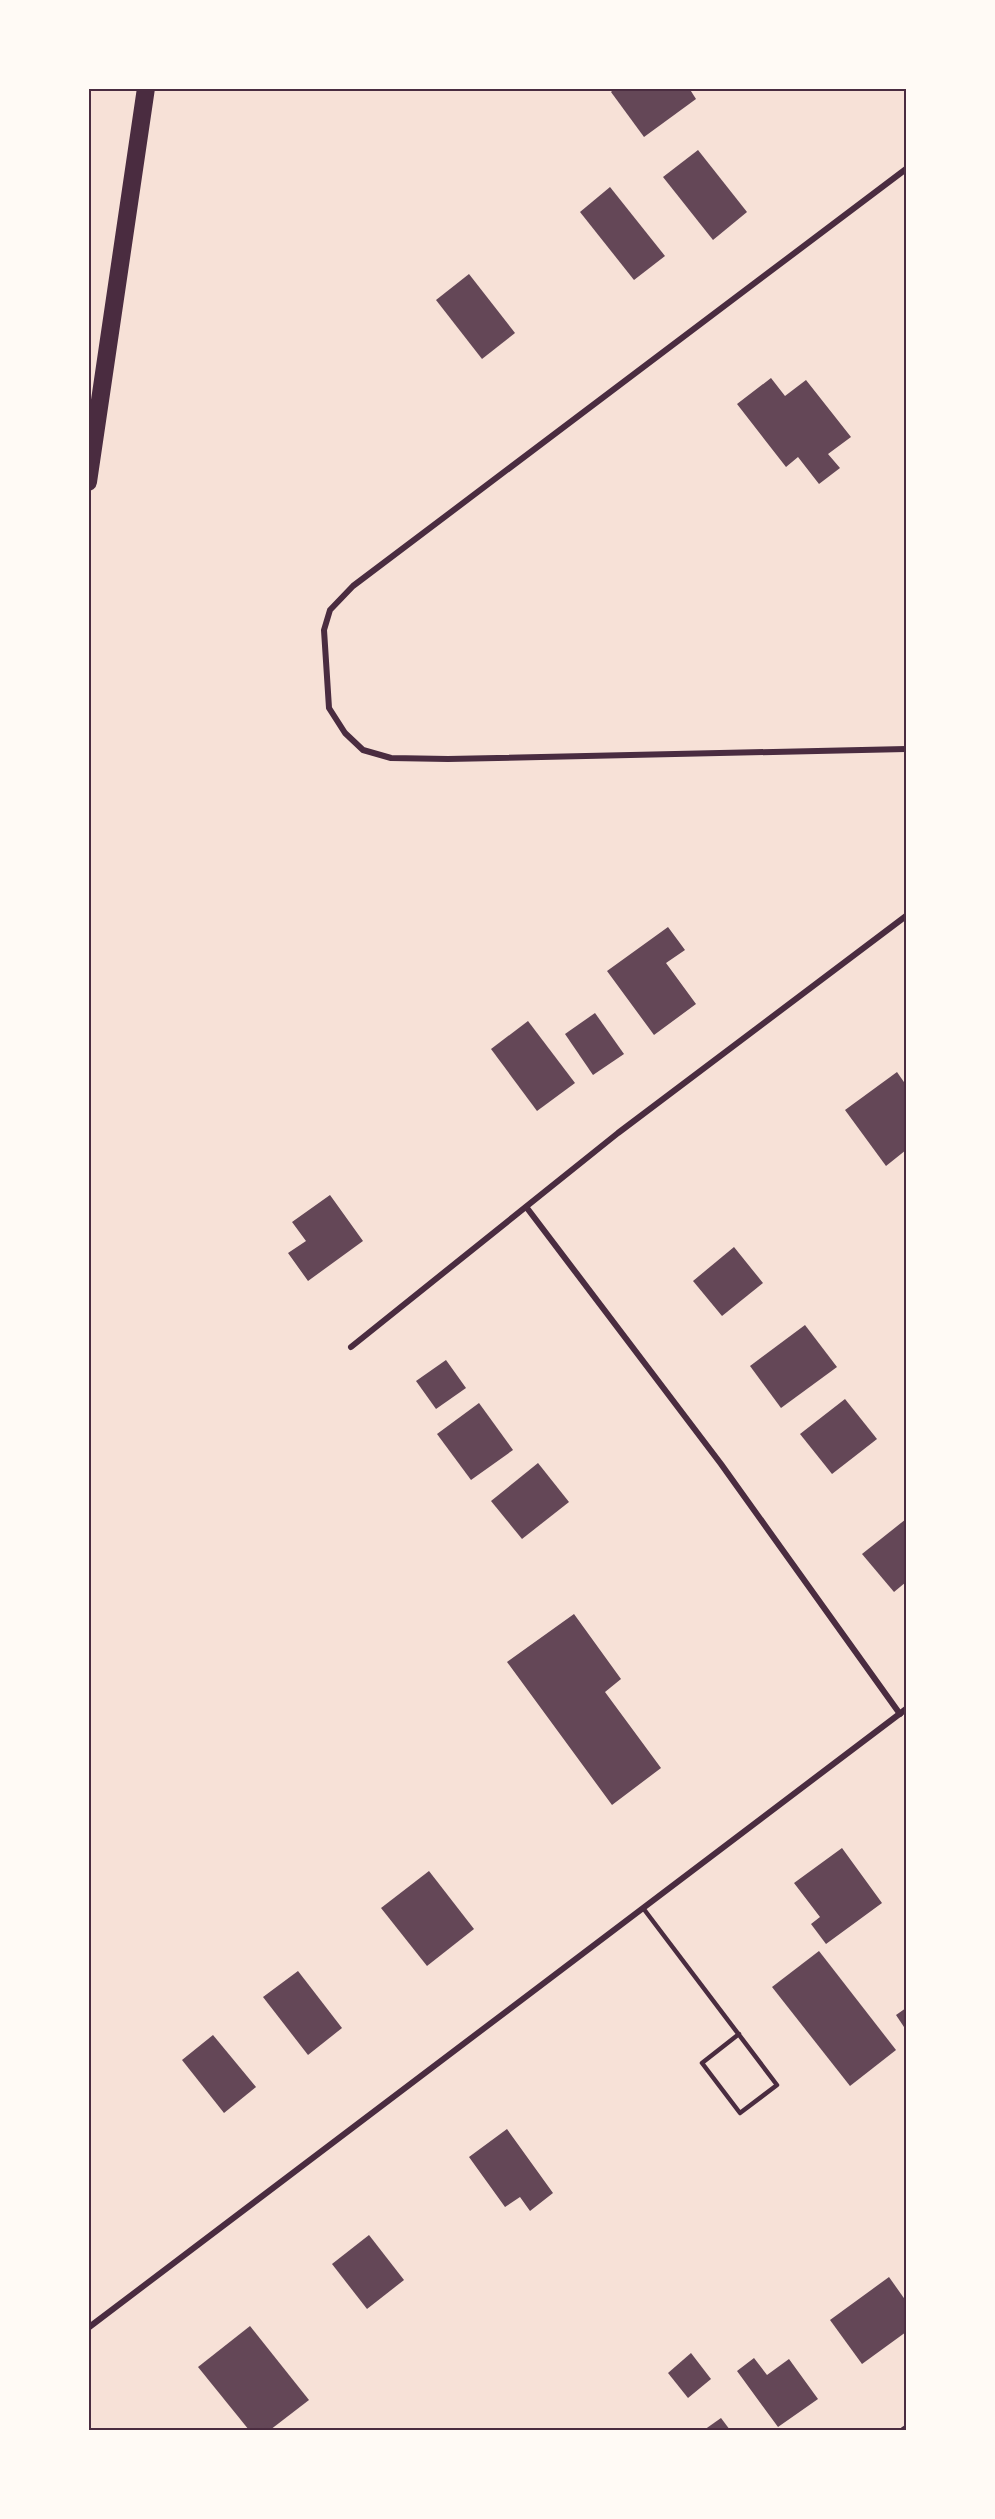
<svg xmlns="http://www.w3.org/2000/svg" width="995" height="2519" viewBox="0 0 995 2519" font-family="'Times New Roman',serif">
  <rect width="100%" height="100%" fill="#f7e1d7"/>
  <!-- building -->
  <g fill="#644757">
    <polygon points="615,88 689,88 696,99 644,137 611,92"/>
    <polygon points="698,150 747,212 713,240 663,177"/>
    <polygon points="610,187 665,256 634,280 580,212"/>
    <polygon points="469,274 515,333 482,359 436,300"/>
    <polygon points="771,378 785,396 806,380 851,437 828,454 840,468 819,484 798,457 786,467 737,404"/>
    <polygon points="668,927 685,950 666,963 696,1004 654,1035 607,971"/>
    <polygon points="595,1013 624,1054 593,1075 565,1034"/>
    <polygon points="528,1021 575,1083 537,1111 491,1049"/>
    <polygon points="897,1072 906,1085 906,1150 886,1166 845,1110"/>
    <polygon points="330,1195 363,1241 308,1281 288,1253 306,1241 292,1222"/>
    <polygon points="734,1247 763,1283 722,1316 693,1281"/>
    <polygon points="805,1325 837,1367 781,1408 750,1366"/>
    <polygon points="446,1360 466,1388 436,1409 416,1381"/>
    <polygon points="845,1399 877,1439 832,1474 800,1434"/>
    <polygon points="479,1403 513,1450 471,1480 437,1434"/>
    <polygon points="538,1463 569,1502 522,1539 491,1501"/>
    <polygon points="906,1519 906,1582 894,1592 862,1554"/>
    <polygon points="574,1614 621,1679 605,1692 661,1768 612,1805 507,1662"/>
    <polygon points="842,1848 882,1903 826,1944 811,1924 820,1917 794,1883"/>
    <polygon points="429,1871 474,1929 427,1966 381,1908"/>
    <polygon points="819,1951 896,2050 850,2086 772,1987"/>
    <polygon points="298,1971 342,2028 308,2055 263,1997"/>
    <polygon points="906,2008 906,2030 896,2015"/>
    <polygon points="213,2035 256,2087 224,2113 182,2060"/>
    <polygon points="507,2129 553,2193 530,2211 520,2197 505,2207 469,2157"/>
    <polygon points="369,2235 404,2280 367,2309 332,2264"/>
    <polygon points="889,2277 906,2301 906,2332 862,2364 830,2320"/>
    <polygon points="250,2326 309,2400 270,2430 249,2430 198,2367"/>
    <polygon points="691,2353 711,2379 688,2398 668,2373"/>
    <polygon points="754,2358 767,2375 789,2359 818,2399 778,2427 737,2371"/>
    <polygon points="721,2418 730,2430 704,2430"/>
  </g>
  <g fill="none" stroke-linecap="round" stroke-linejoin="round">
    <!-- service -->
    <polyline stroke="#4a2c40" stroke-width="4.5" points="643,1908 777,2085 740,2113 702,2063 739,2034"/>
    <!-- minor -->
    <g stroke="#4a2c40" stroke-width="6">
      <polyline points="906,169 353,586 330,610 324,630 329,708 345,733 363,750 391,758 448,759 906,749"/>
      <polyline points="527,1208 721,1464 900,1714"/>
      <polyline points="351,1347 618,1133 906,916"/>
      <polyline points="88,2328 906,1709"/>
      <polyline points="903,2430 906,2428"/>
    </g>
    <!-- motorway -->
    <polyline stroke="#4a2c40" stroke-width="18" points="88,482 146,88"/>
  </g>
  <!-- border -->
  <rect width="995" height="2519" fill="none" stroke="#fffaf5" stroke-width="180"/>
  <rect x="90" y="90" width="815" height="2339" fill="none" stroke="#4a2c40" stroke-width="2"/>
</svg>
